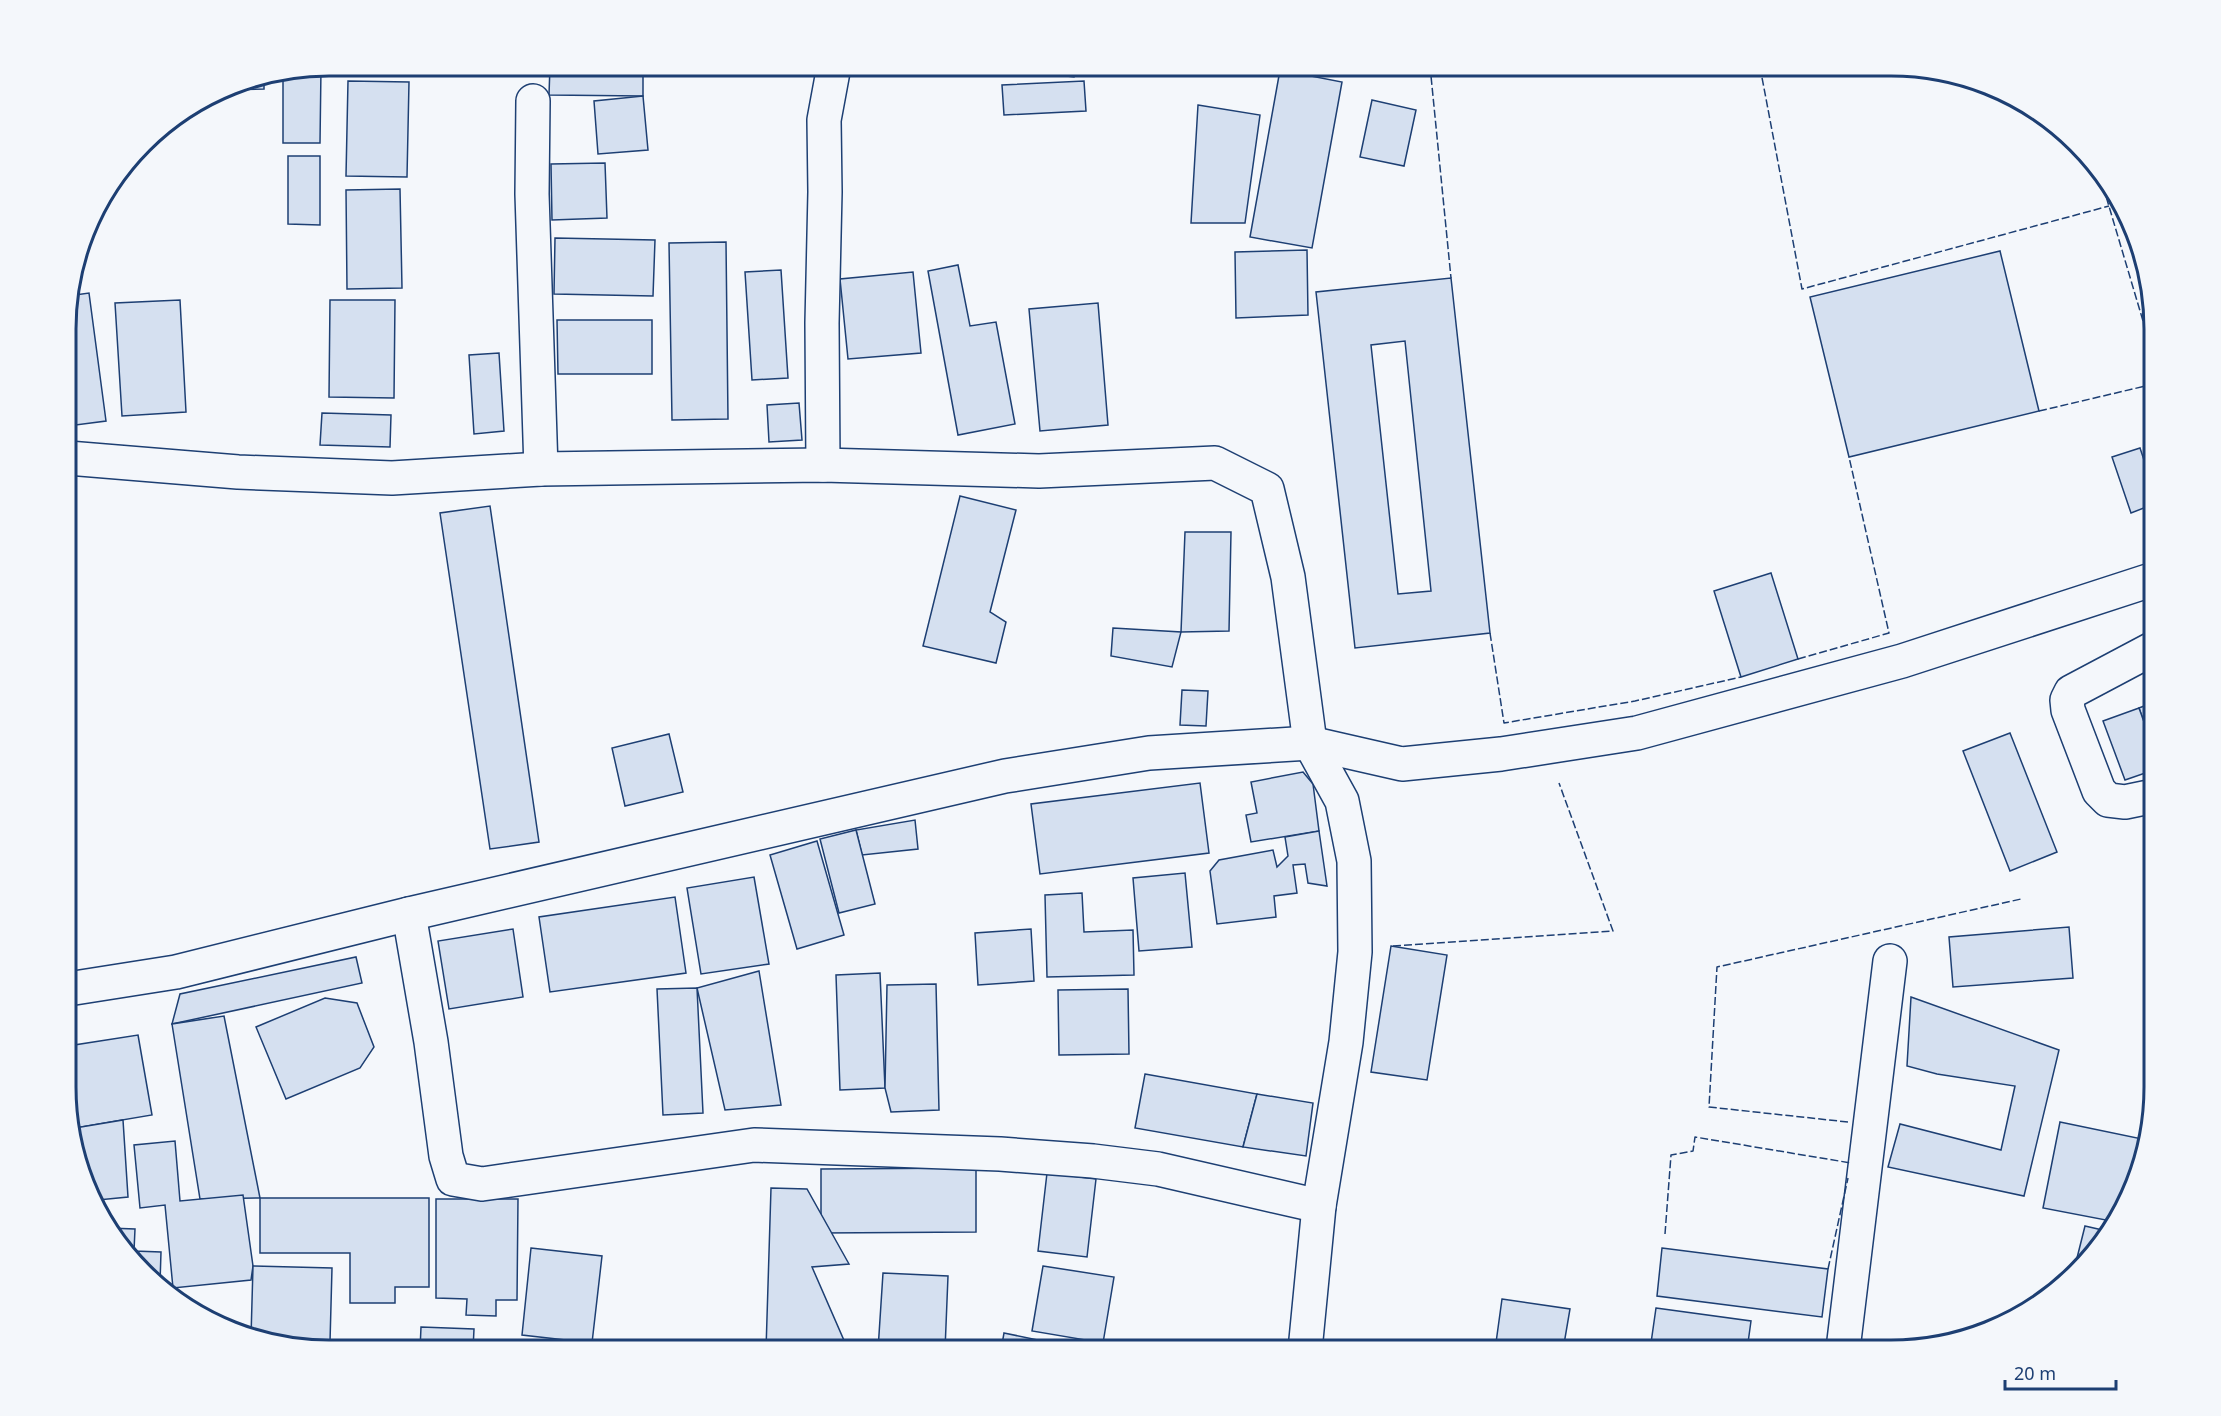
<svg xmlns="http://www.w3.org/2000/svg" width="2221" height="1416" viewBox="0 0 2221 1416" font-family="'Noto Sans',sans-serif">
  <rect width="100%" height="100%" fill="#f4f7fb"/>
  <!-- building -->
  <g fill="#d5e0f0" stroke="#1d3f73" stroke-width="1.5" fill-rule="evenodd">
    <polygon points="413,66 497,66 497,70 413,68"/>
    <polygon points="550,66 643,66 643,96 549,95"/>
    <polygon points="659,66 733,66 733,69 660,74"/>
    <polygon points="1005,66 1075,66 1074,77 1005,69"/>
    <polygon points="321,68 320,143 283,143 283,75"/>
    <polygon points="1280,70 1342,82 1312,248 1250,237"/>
    <polygon points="264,79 264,89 222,90 229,86"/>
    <polygon points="348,81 409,82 407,177 346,176"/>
    <polygon points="1084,81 1086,111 1004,115 1002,85"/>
    <polygon points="643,96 648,150 598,154 594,101"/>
    <polygon points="1372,100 1416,110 1404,166 1360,157"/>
    <polygon points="1198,105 1260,115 1245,223 1191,223"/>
    <polygon points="288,156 320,156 320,225 288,224"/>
    <polygon points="605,163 607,218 552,220 551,164"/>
    <polygon points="400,189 402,288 347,289 346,190"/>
    <polygon points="555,238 655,240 653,296 554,294"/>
    <polygon points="726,242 728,419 672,420 669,243"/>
    <polygon points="1307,250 1308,315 1236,318 1235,252"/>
    <polygon points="2000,251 2039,411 1849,457 1810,297"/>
    <polygon points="958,265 970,326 996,322 1015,424 958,435 928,271"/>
    <polygon points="781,270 788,378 752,380 745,272"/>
    <polygon points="913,272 921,353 848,359 840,279"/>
    <path d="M1451,278L1490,633L1355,648L1316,292ZM1405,341L1431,591L1398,594L1371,345Z"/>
    <polygon points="89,293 106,421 68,426 68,296"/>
    <polygon points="180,300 186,412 122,416 115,303"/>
    <polygon points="330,300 395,300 394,398 329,397"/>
    <polygon points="1098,303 1108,425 1040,431 1029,309"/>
    <polygon points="557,320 652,320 652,374 558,374"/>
    <polygon points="499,353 504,431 474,434 469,355"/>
    <polygon points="799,403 802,440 769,442 767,405"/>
    <polygon points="322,413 391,415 390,447 320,445"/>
    <polygon points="2140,448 2154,490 2154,504 2131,513 2112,457"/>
    <polygon points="960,496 1016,510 990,612 1006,622 996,663 923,646"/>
    <polygon points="490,506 539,842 490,849 440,513"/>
    <polygon points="1185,532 1231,532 1229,631 1181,632"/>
    <polygon points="1771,573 1798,659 1741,677 1714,591"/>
    <polygon points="1113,628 1181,632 1172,667 1111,656"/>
    <polygon points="1182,690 1208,691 1206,726 1180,725"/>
    <polygon points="2154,702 2154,750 2139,708"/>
    <polygon points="2139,708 2154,750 2154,770 2125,780 2103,721"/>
    <polygon points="2010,733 2057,852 2010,871 1963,751"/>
    <polygon points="669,734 683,792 625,806 612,748"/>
    <polygon points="1303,772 1313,784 1319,831 1251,842 1246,815 1257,813 1251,782"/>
    <polygon points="1200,783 1209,853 1040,874 1031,804"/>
    <polygon points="915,820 918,849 862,855 856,830"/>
    <polygon points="856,830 875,904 839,913 820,839"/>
    <polygon points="1319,831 1327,886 1308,883 1305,864 1293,865 1297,893 1274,896 1276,917 1217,924 1210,871 1219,860 1273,850 1277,867 1288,856 1285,837"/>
    <polygon points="817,841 844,935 797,949 770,855"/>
    <polygon points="1185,873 1192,947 1139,951 1133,878"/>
    <polygon points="754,877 769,964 701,974 687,888"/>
    <polygon points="1082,893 1084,932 1133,930 1134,975 1047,977 1045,895"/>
    <polygon points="675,897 686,973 550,992 539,917"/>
    <polygon points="2069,927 2073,978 1953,987 1949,937"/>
    <polygon points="513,929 523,997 449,1009 438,941"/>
    <polygon points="1031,929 1034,981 978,985 975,933"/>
    <polygon points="1391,946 1447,955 1427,1080 1371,1072"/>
    <polygon points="356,957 362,983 172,1024 180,994"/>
    <polygon points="759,971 781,1105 725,1110 697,988"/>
    <polygon points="880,973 885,1088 840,1090 836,975"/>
    <polygon points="936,984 939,1110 891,1112 885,1088 887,985"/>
    <polygon points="697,988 703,1113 663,1115 657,989"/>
    <polygon points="1128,989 1129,1054 1059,1055 1058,990"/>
    <polygon points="1911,997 2059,1050 2024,1196 1888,1167 1900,1124 2001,1150 2015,1086 1937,1074 1907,1066"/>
    <polygon points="325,998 357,1003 374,1047 360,1068 286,1099 256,1027"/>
    <polygon points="224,1016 260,1198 200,1199 172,1024"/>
    <polygon points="138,1035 152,1115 75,1128 68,1087 68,1046"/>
    <polygon points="1145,1074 1257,1094 1243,1147 1135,1128"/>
    <polygon points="1257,1094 1313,1103 1306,1156 1243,1147"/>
    <polygon points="123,1120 128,1197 98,1200 77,1145 75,1128"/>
    <polygon points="2060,1122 2147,1140 2139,1175 2116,1222 2043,1208"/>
    <polygon points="175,1141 180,1201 243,1195 253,1266 251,1280 173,1288 165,1205 140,1208 134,1145"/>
    <polygon points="976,1168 976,1232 821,1233 821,1169"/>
    <polygon points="1047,1173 1096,1179 1087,1257 1038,1251"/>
    <polygon points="771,1188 807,1189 849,1264 812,1267 846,1345 846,1350 766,1350"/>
    <polygon points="260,1198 429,1198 429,1287 395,1287 395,1303 350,1303 350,1253 260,1253"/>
    <polygon points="436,1199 518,1199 517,1300 496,1300 496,1316 466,1315 467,1299 436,1298"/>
    <polygon points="2085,1226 2111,1232 2075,1266"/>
    <polygon points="108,1228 135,1229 134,1251 161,1252 160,1283 110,1233"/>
    <polygon points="531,1248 602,1256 592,1343 522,1335"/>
    <polygon points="1662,1248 1828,1269 1822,1317 1657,1296"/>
    <polygon points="253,1266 332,1268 330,1342 259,1340 251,1337"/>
    <polygon points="1043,1266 1114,1277 1103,1343 1032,1331"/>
    <polygon points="883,1273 948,1276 945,1350 878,1350"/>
    <polygon points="1502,1299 1570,1309 1563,1350 1495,1350"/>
    <polygon points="1656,1308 1751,1321 1747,1350 1650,1350"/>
    <polygon points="421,1327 474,1329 473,1350 420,1350"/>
    <polygon points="1004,1333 1077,1348 1077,1350 1001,1350"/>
    <polygon points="1859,1339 1909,1349 1857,1349"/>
  </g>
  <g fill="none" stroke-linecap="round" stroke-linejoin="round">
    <!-- minor casing -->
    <g stroke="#1d3f73" stroke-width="36">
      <g id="minor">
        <polyline points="533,101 532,194 541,469"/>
        <polyline points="68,458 238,472 392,478 541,469 823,465 1039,471 1215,463 1267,489 1288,577 1310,743 1342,801 1354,861 1355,952 1346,1042 1319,1206 1305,1350"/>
        <polyline points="823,465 822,323 825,192 824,120 834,66"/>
        <polyline points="2154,648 2071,692 2067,700 2068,710 2099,791 2108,800 2125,802 2154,796"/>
        <polyline points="409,914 431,1042 446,1156 453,1179 482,1184 754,1145 1000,1154 1093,1161 1158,1169 1319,1206"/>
        <polyline points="68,989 176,972 409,914 1005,776 1149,753 1310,743 1402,764 1501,754 1637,733 1902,661 2154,579"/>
        <polyline points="1843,1349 1890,961"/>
      </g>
    </g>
    <!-- minor -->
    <use href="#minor" stroke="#f4f7fb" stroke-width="33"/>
    <!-- fence -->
    <g stroke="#1d3f73" stroke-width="1.5" stroke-dasharray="8 3" stroke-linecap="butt">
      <polyline points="1430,66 1451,278"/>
      <polyline points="1752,66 1783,68 1801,66"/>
      <polyline points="1760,67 1802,289 2109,206"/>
      <polyline points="2100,176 2154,358"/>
      <polyline points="2039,411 2154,384"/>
      <polyline points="1490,633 1504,723 1635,701 1741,677"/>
      <polyline points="1798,659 1889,633 1849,457"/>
      <polyline points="1393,946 1613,931 1559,783"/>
      <polyline points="1848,1122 1709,1107 1717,967 2021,899"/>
      <polyline points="1665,1234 1671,1155 1693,1151 1695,1137 1851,1163"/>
      <polyline points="1828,1269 1848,1178"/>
    </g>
  </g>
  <!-- crop -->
  <path d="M0 0H2221V1416H0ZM329 76H1891A253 253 0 0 1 2144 329V1087A253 253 0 0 1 1891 1340H329A253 253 0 0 1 76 1087V329A253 253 0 0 1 329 76Z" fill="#f4f7fb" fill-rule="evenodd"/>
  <path fill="none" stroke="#1d3f73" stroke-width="3" d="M329 76H1891A253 253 0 0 1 2144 329V1087A253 253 0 0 1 1891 1340H329A253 253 0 0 1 76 1087V329A253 253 0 0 1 329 76Z"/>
  <!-- scale -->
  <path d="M2005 1380v9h111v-9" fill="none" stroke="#1d3f73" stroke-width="3"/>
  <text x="2014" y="1380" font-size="18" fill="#1d3f73" stroke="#f4f7fb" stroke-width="4.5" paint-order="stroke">20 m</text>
</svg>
